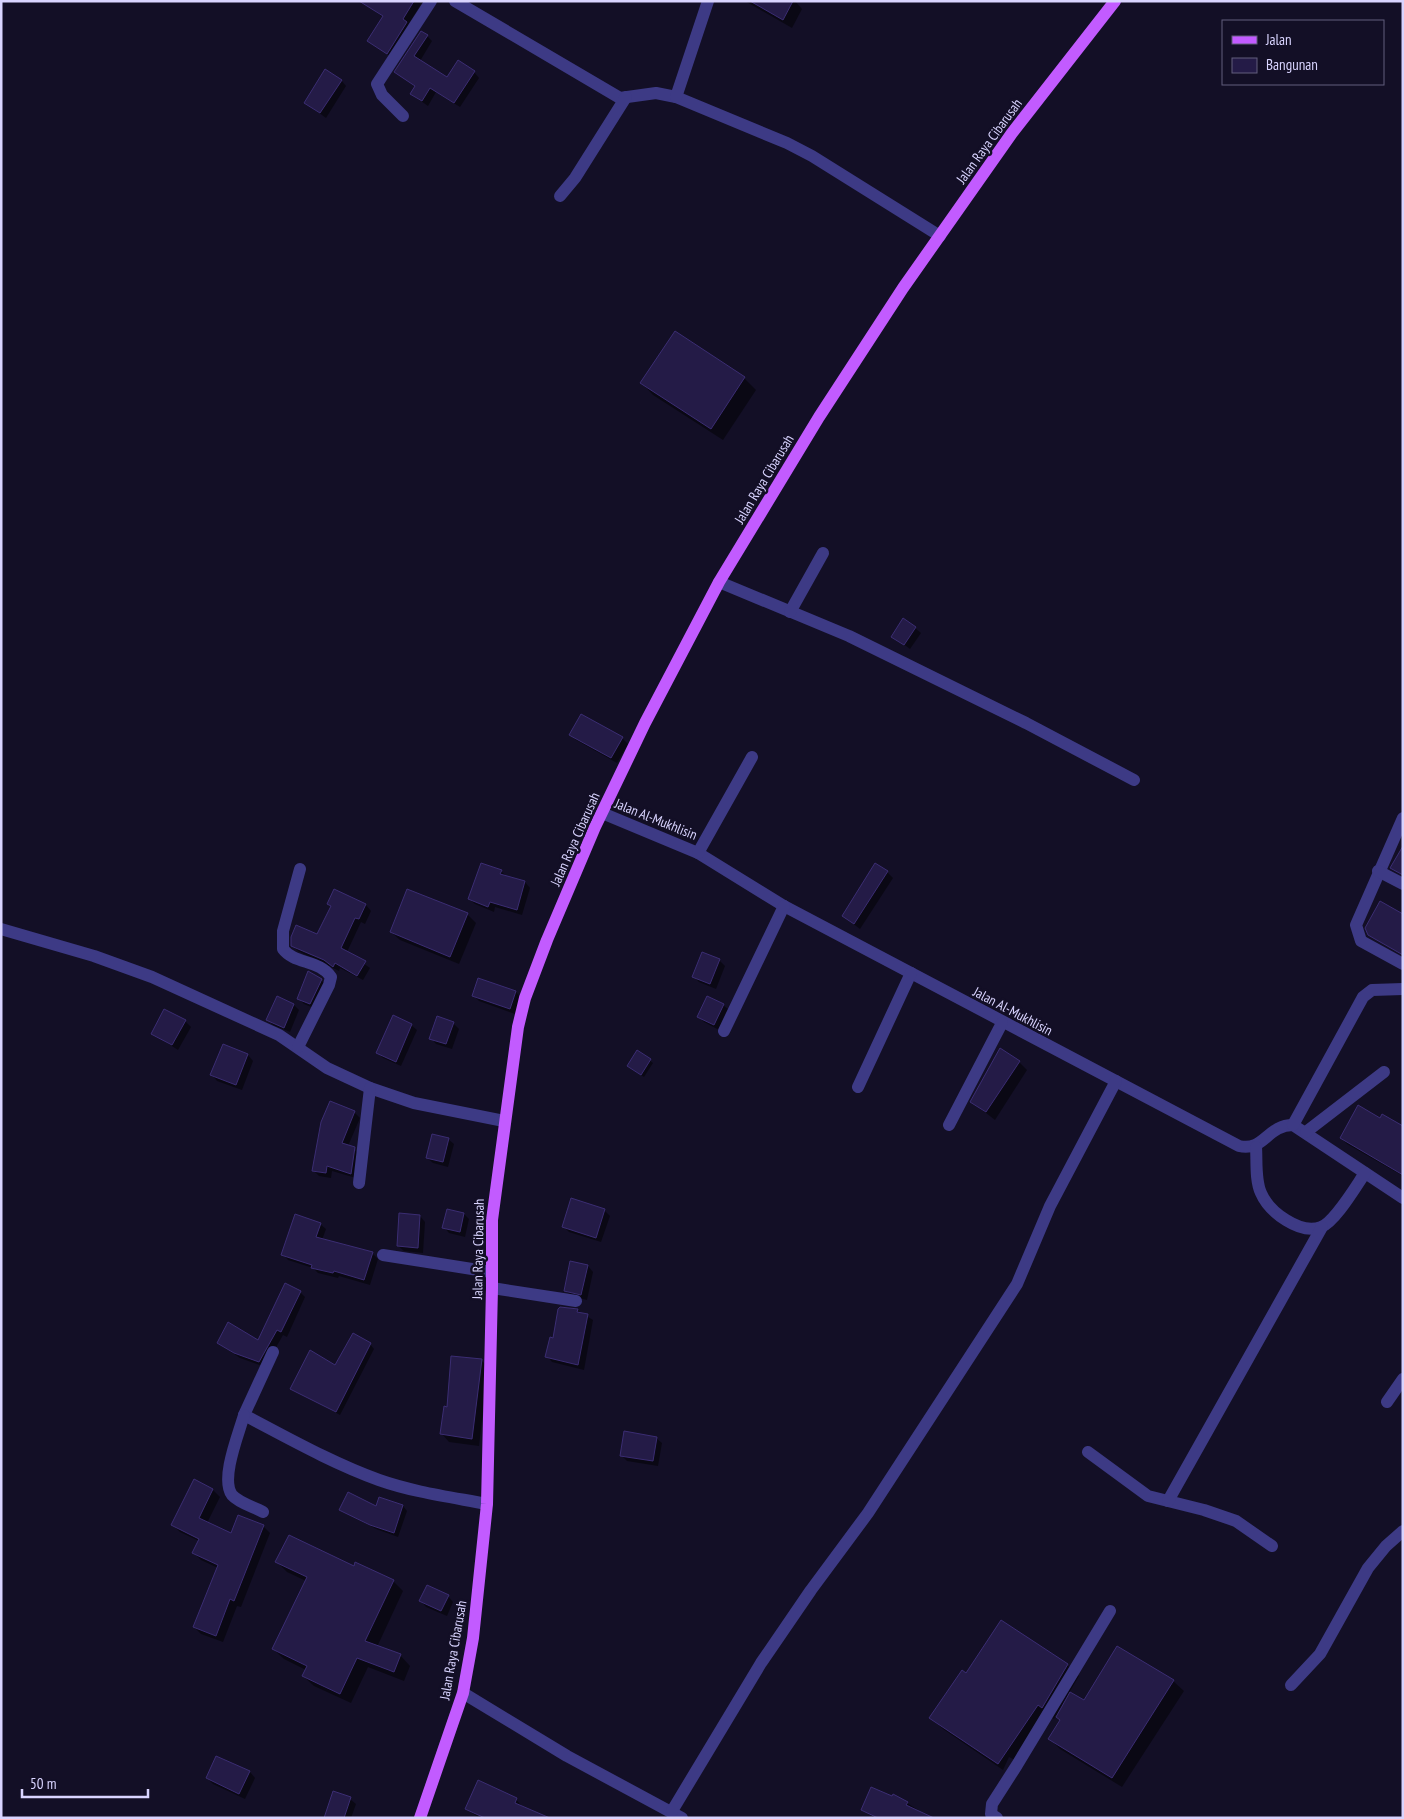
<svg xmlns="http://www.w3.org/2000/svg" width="1404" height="1819" viewBox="0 0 1404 1819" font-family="'PT Sans Narrow',sans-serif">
  <rect width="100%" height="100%" fill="#130f26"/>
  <!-- shadow -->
  <g fill="#0007">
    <polygon points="369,1 423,1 408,25 412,29 393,58 369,41 384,18 367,5"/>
    <polygon points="745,1 795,1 802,9 792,28"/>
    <polygon points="427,36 432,41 420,61 447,79 474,72 479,78 460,107 436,92 428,106 411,94 416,87 396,72"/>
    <polygon points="341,80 346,86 326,118 306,103"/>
    <polygon points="744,378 756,390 723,440 653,395 642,383"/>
    <polygon points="915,628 921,633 910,649 893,636"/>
    <polygon points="571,735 622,738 628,744 617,763 576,740"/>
    <polygon points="501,871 507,877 525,882 530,888 522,915 495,907 494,912 475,904 469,899"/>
    <polygon points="887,872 893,878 860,929 843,916"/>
    <polygon points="335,891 366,905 371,911 365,924 361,922 347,952 370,968 363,980 340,968 339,971 298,951 292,945 318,936 332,907 328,904"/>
    <polygon points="467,914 476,923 459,964 400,940 391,932"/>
    <polygon points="1403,915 1403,955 1369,935"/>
    <polygon points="719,960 725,966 716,989 699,982 694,977"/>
    <polygon points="321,980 327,986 316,1009 304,1004 298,998"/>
    <polygon points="516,992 521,998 515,1014 479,1001 473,995"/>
    <polygon points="294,1005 299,1010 290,1032 273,1025 268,1020"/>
    <polygon points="723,1005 729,1010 719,1030 704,1022 698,1016"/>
    <polygon points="185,1021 191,1027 178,1050 152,1033"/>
    <polygon points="453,1023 459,1029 452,1049 436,1044 431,1038"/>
    <polygon points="411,1025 417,1030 401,1066 383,1058 378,1053"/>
    <polygon points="223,1046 248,1055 253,1061 242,1090 217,1081 212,1075"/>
    <polygon points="638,1052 653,1063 644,1077 631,1068"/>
    <polygon points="1019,1062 1027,1070 995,1120 972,1102"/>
    <polygon points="354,1112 360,1118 348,1146 360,1154 356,1178 332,1171 331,1178 319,1176 313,1170"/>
    <polygon points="1380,1119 1401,1126 1403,1123 1403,1176 1347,1144 1341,1138"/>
    <polygon points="448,1139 454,1144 448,1167 433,1163 427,1158"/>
    <polygon points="604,1210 610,1216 601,1242 569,1232 563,1226"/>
    <polygon points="464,1214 469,1219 465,1237 449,1233 444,1227"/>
    <polygon points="420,1216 425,1222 423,1253 404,1251 398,1246"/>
    <polygon points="320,1224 326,1229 322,1240 372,1253 378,1259 370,1285 339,1276 338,1278 318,1273 313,1268 288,1260 283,1254"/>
    <polygon points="588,1266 593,1272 587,1300 571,1296 565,1290"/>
    <polygon points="300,1292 305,1297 287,1337 283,1335 265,1367 240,1358 218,1343 259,1342"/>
    <polygon points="577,1310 593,1320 584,1370 552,1362 547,1356 554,1339"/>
    <polygon points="370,1344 374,1349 340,1415 292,1388 336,1367"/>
    <polygon points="481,1360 488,1367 479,1446 449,1442 442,1434 448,1408"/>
    <polygon points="656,1438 662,1443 658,1466 627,1461 621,1455"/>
    <polygon points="213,1490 220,1497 207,1523 232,1535 263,1526 270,1533 241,1607 237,1606 223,1642 201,1634 194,1627 218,1568 201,1560 194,1553 199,1541 180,1532 173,1525"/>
    <polygon points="403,1506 407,1511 398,1537 376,1529 340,1509"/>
    <polygon points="277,1562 355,1567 393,1581 403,1591 377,1647 400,1655 410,1666 404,1681 368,1667 351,1703 314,1686 303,1676 306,1670 284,1659 273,1649 306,1581 287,1572"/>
    <polygon points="448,1596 453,1602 447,1616 426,1607 421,1601"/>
    <polygon points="1067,1665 1079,1676 1069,1693 1084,1702 1173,1681 1184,1691 1122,1787 1060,1749 1050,1739 1061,1720 1056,1715 1054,1719 1050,1716 1019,1762 1009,1757 1003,1770 943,1729 931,1718 966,1675"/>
    <polygon points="217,1757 250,1772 255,1778 245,1799 213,1784 207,1778"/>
    <polygon points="350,1799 356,1804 351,1818 325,1818"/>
    <polygon points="516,1799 523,1808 548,1818 479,1818 467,1809"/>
    <polygon points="907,1803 931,1818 874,1818 862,1809"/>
  </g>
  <!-- building -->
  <g fill="#241b47" stroke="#3b2d73">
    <polygon points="359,1 414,1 403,19 407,22 387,54 367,41 383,16"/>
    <polygon points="750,1 793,1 783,20"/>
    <polygon points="421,31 428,35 414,56 447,77 458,60 475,71 454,103 430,88 422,101 410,94 415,86 394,72"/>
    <polygon points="325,69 342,80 320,113 304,103"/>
    <polygon points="675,331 745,377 711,429 640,383"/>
    <polygon points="903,618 916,627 904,645 891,637"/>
    <polygon points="581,714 623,737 611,758 569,735"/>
    <polygon points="1403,846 1403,875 1390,868"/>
    <polygon points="481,863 502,870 500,874 525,881 517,910 490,902 488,907 468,899"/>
    <polygon points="875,863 888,871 854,924 842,916"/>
    <polygon points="334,889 366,904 359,919 355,918 341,948 366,961 357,976 335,963 333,967 324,960 291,946 291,937 296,925 317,934 331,906 327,904"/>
    <polygon points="407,889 468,913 450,957 390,932"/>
    <polygon points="1380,901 1403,914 1403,955 1368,935 1365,928"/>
    <polygon points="702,952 720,959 710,984 692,977"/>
    <polygon points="308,971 322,979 310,1004 297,999"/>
    <polygon points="478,978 516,991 510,1009 472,996"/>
    <polygon points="277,996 294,1004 284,1028 266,1020"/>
    <polygon points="707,996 724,1004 714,1025 697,1017"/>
    <polygon points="164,1009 186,1020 172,1045 151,1034"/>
    <polygon points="393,1015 412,1024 396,1062 376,1053"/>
    <polygon points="437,1016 454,1022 446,1044 429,1039"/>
    <polygon points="223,1044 248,1054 236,1085 210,1075"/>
    <polygon points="1000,1048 1020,1061 986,1112 970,1102"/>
    <polygon points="637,1050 651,1059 641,1075 627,1066"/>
    <polygon points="330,1101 355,1111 342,1143 355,1147 351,1174 327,1166 326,1173 312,1171 321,1122"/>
    <polygon points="1358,1105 1380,1118 1382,1114 1403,1126 1403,1175 1340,1138"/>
    <polygon points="432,1134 449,1138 443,1162 426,1158"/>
    <polygon points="571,1198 605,1209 596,1238 562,1227"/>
    <polygon points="447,1209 464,1213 460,1232 442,1228"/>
    <polygon points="399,1213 420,1215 418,1248 397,1246"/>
    <polygon points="295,1214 321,1223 316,1237 373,1252 364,1280 334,1271 333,1273 311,1268 312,1265 281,1255"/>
    <polygon points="570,1261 588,1265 581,1295 564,1291"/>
    <polygon points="285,1283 301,1291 281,1332 277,1330 259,1362 234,1353 217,1343 228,1322 258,1340"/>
    <polygon points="560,1307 578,1309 577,1312 588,1314 578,1365 545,1357 550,1337 553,1338 558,1309"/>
    <polygon points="353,1333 371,1343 336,1412 290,1389 310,1350 335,1365"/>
    <polygon points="451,1356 482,1359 472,1439 440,1434 444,1406 447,1407"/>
    <polygon points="624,1431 657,1437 653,1461 620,1456"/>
    <polygon points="194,1479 213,1489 199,1518 231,1533 238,1515 264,1525 234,1601 230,1599 216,1636 193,1627 218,1565 192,1553 199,1539 171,1525"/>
    <polygon points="348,1492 376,1506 379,1497 403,1505 394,1533 370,1525 339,1510"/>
    <polygon points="289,1535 354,1566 355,1562 394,1580 365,1641 401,1654 394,1672 357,1658 340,1694 302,1676 307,1666 272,1649 307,1577 275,1562"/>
    <polygon points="427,1585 449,1595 441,1611 419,1601"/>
    <polygon points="1001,1620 1068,1664 1042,1708 1038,1705 998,1764 929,1718 962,1670 966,1673"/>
    <polygon points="1117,1646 1174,1680 1112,1778 1048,1739 1060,1720 1056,1717 1070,1692 1084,1700"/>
    <polygon points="216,1756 250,1771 239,1794 206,1778"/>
    <polygon points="478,1780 517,1798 515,1803 550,1818 485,1818 465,1809"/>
    <polygon points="871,1787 892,1796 893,1794 908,1802 906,1805 934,1818 878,1818 861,1810"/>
    <polygon points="333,1791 351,1797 344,1818 324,1818"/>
  </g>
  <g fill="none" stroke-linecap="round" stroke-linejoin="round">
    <!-- minor -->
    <g stroke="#3d3a85" stroke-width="12">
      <polyline points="455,1 620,98 656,93 676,97 787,143 812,156 940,236"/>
      <polyline points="676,97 708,1"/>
      <polyline points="403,116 382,95 377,84 431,1"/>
      <polyline points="560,196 575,178 626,97"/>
      <polyline points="719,582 849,636 1026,723 1134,780"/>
      <polyline points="790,612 823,553"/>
      <path d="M602,813L698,853L784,906L1239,1146C1264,1152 1267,1125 1293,1125L1403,1198"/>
      <polyline points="1403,818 1356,925 1361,941 1403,964"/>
      <polyline points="698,853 752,757"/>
      <polyline points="1378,871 1403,884"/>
      <polyline points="1,929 94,956 152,977 279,1035 327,1068 370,1088 414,1103 504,1121"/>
      <polyline points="724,1031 784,906"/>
      <path d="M298,1047L329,985L331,977C320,960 294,964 283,949V931L300,869"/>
      <polyline points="858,1087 911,973"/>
      <polyline points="949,1125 1002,1023"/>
      <polyline points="1293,1125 1363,997 1372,990 1403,989"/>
      <polyline points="1306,1132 1384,1072"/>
      <path d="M1256,1147C1257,1161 1255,1180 1261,1193C1269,1212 1300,1235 1321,1227C1335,1222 1356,1186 1365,1173"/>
      <polyline points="359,1183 370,1088"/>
      <polyline points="383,1255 491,1272"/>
      <polyline points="492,1288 576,1301"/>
      <path d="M273,1352L244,1415C288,1438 332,1463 379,1480C413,1492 450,1497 487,1504"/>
      <polyline points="1387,1402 1403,1379"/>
      <path d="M244,1415C239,1433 220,1479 232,1495C239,1503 254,1507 263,1512"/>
      <polyline points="1088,1452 1148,1496 1204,1510 1236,1521 1272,1546"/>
      <polyline points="1168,1501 1322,1227"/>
      <polyline points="1291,1685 1320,1654 1368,1568 1386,1546 1403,1531"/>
      <polyline points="463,1693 567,1756 682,1818"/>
      <polyline points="672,1811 761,1663 811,1590 868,1513 1017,1284 1050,1206 1116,1081"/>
      <polyline points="997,1818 991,1814 992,1804 1017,1765 1110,1611"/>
    </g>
    <!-- primary -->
    <polyline stroke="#c25bff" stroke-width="12" points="420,1818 463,1693 473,1638 487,1504 492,1288 492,1220 518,1027 525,998 547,940 595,827 645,723 719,582 819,417 903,288 1012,133 1115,1"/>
  </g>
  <g text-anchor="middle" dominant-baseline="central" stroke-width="5" stroke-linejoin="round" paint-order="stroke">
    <!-- street labels -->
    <g font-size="14" fill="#d9d4ff" stroke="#130f26">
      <text transform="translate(989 141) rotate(-54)">Jalan Raya Cibarusah</text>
      <text transform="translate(764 479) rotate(-59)">Jalan Raya Cibarusah</text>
      <text transform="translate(656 819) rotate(22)">Jalan Al-Mukhlisin</text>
      <text transform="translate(575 839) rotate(-66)">Jalan Raya Cibarusah</text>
      <text transform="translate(1013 1011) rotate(28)">Jalan Al-Mukhlisin</text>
      <text transform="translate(478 1249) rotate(-89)">Jalan Raya Cibarusah</text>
      <text transform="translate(453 1650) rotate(-80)">Jalan Raya Cibarusah</text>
    </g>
  </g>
  <!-- border -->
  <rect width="1404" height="1819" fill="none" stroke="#d9d4ff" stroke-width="5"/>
  <!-- legend -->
  <rect x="1222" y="20" width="162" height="65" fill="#130f26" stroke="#625e7d"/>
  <rect x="1232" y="36" width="25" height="8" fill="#c25bff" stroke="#625e7d"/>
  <text x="1266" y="45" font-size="15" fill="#d9d4ff">Jalan</text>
  <rect x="1232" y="58" width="25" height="15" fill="#241b47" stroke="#625e7d"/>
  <text x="1266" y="70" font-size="15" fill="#d9d4ff">Bangunan</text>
  <!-- scale -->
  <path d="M22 1789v8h126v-8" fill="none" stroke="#d9d4ff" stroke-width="2.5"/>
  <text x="30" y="1789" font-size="15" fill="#d9d4ff" stroke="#130f26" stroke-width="4" paint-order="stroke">50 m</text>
</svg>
